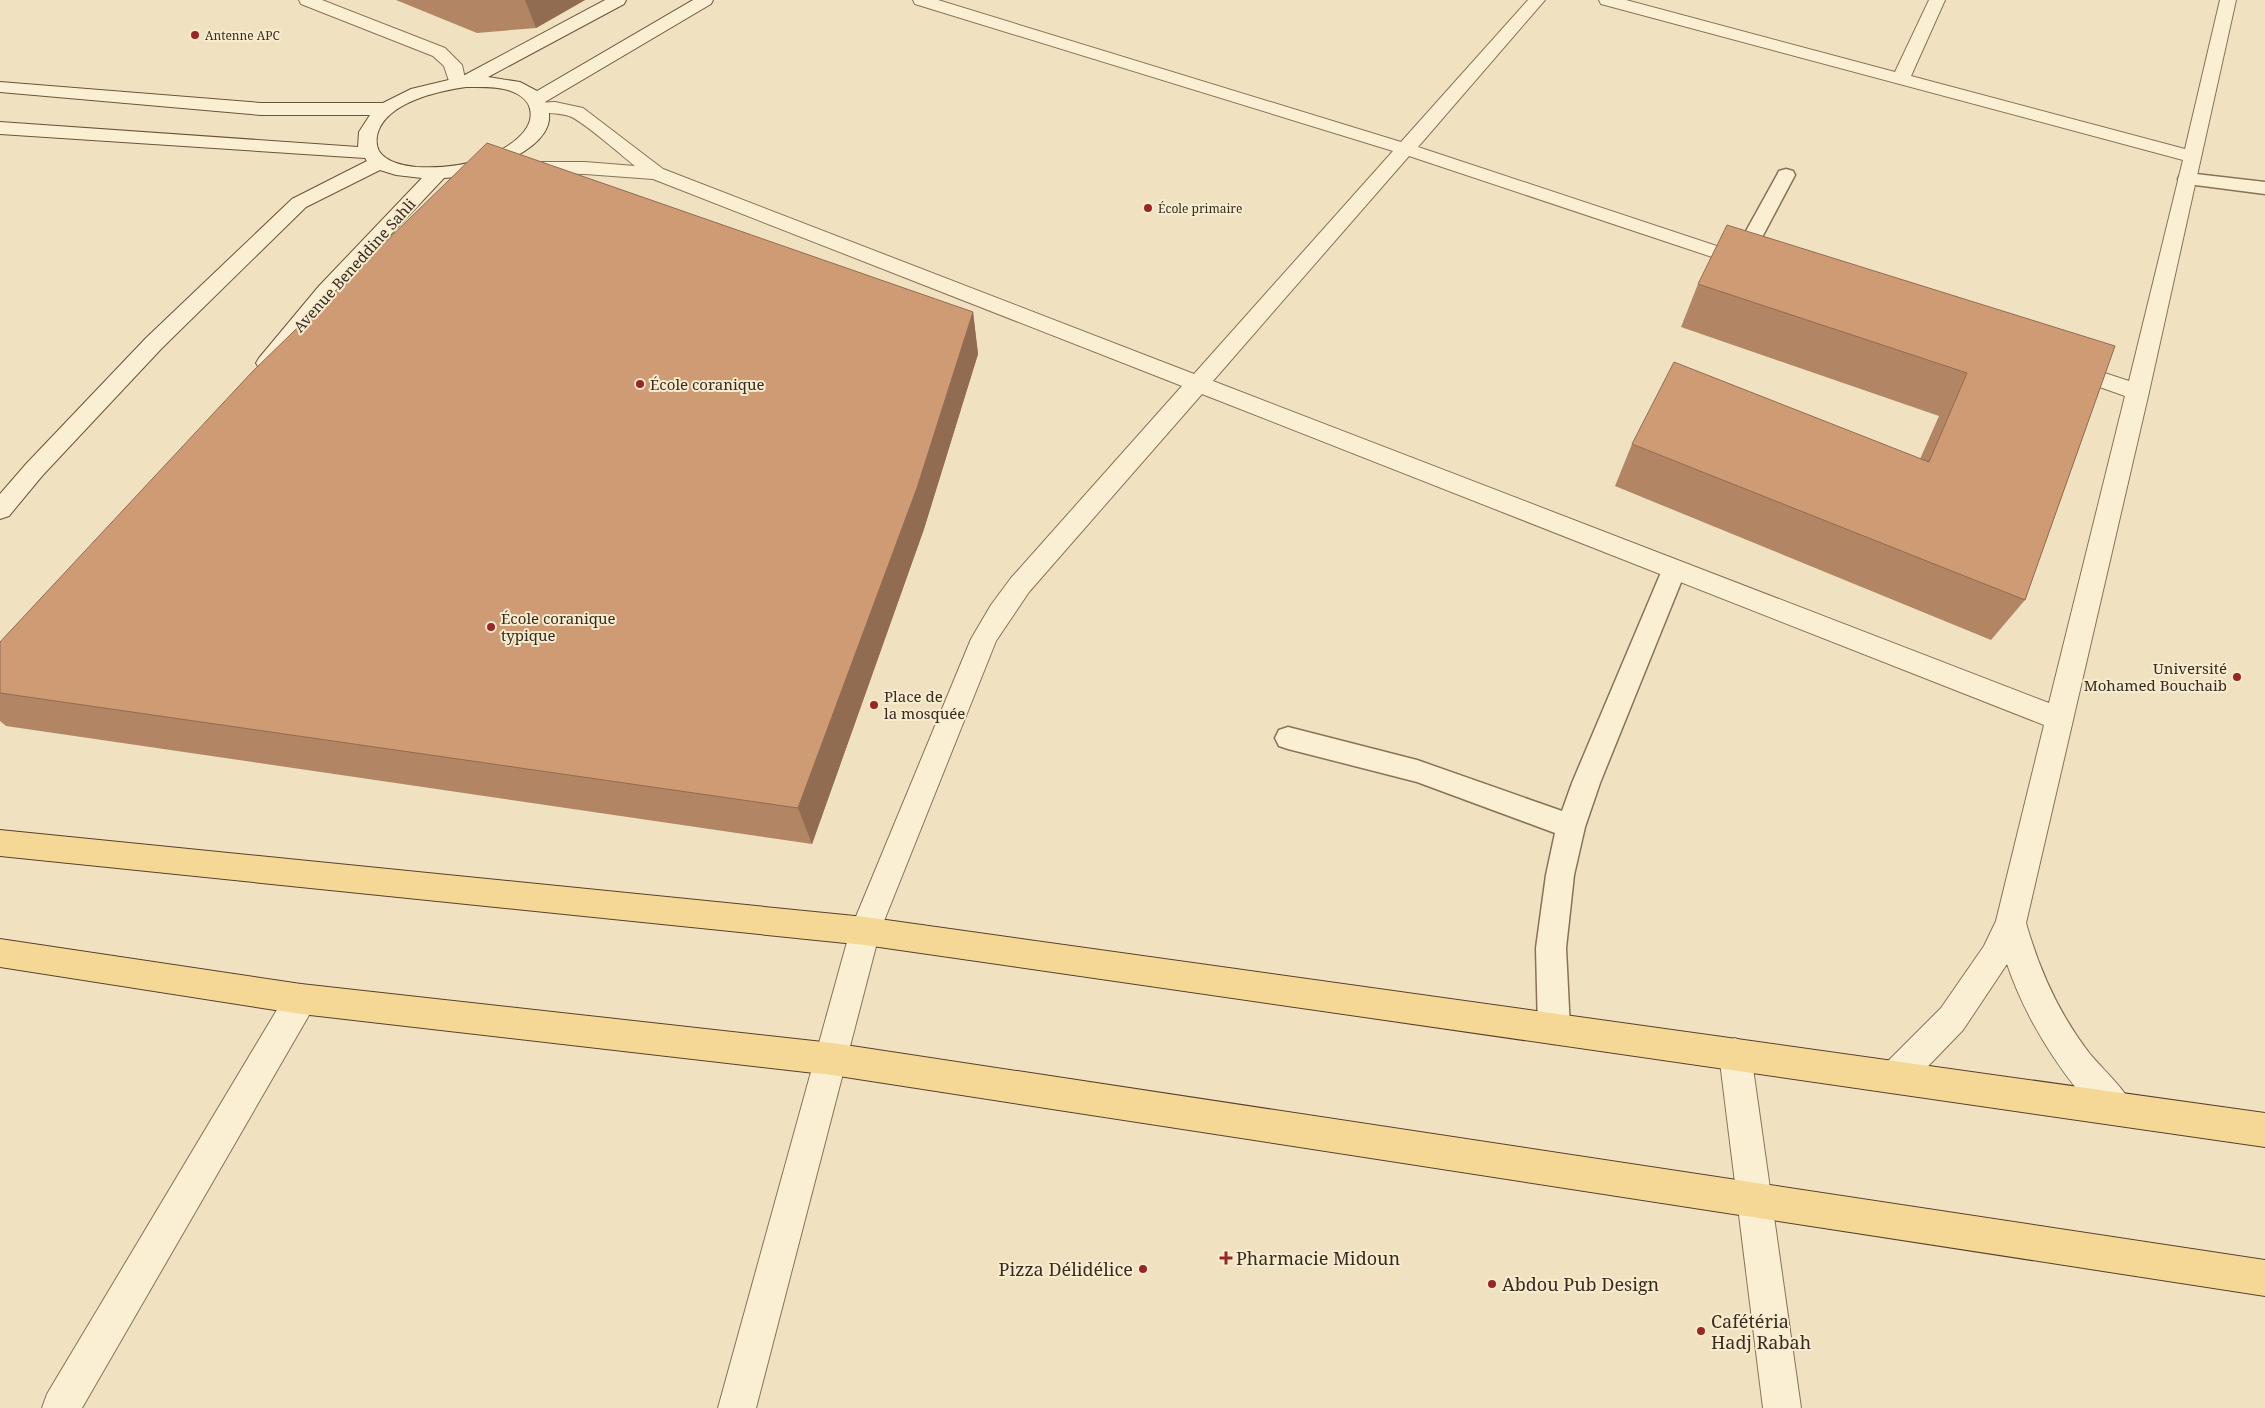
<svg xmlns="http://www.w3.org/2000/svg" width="2265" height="1408" viewBox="0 0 2265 1408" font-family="'Noto Serif',serif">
  <rect width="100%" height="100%" fill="#f0e2c0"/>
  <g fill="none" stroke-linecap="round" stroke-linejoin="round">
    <!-- lane casing -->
    <g stroke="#897257" stroke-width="3">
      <g id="lane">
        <polygon points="1786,169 1793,171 1795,175 1750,260 1747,264 1740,266 1733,264 1730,260 1777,175 1779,171"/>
        <polygon points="2187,173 2265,182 2265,194 2180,183 2178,179 2180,175"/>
        <polygon points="1674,561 1683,564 1686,570 1600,783 1585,827 1574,875 1566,948 1570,1029 1565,1039 1554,1044 1543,1039 1538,1029 1536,948 1546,875 1555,833 1417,782 1288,749 1279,746 1275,738 1279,730 1288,727 1417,760 1562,811 1572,783 1662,570 1665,564"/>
      </g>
    </g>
    <!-- street casing -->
    <g stroke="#897257" stroke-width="2">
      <g id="street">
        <polygon points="299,0 322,0 445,48 462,65 466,83 463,87 451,87 444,66 433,56 301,4"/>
        <path d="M913,0H938L1401,142L1528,0H1545L1418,147L1756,259L1759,263L1756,267L1749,269L1742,267L1409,156L1213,381L2049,703L2125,396L2060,373L2057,368L2060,363L2068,361L2129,381L2183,160L1601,4L1599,0H1626L1895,72L1929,0H1945L1911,76L2185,149L2220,0H2236L2149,392L2026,923C2040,972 2059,1014 2090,1054C2105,1072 2124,1087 2133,1108L2128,1120L2116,1125C2100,1118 2090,1105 2079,1092C2048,1053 2023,1011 2007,964L1963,1030L1907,1088L1895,1093L1883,1088L1878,1077L1883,1066L1941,1008L1984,946L1996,921L2044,725L1202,394L1029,592L996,641L880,931L756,1408H718L850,931L971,639L991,605L1011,578L1182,386L653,179L585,174L513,172L510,168L513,164L520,162H585L635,166C621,155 582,120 569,116C557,112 545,114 534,111L531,107L534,103L555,102L583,108L663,169L1194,374L1393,151L915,4Z"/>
        <polygon points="301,984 312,988 317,999 312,1010 82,1408 42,1408 47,1394 290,988"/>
        <polygon points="1735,1038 1747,1043 1751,1054 1801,1408 1763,1408 1719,1054 1723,1043"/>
      </g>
    </g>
    <!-- secondary casing -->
    <g stroke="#6b533a" stroke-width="2">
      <path id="secondary" d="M605,0H626L624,4L488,77L520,82L537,91L693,0H713L711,4L545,102C570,147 475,177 444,178L333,296L275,368L267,370L259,368L256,363L259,358L319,286L422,178L396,175L380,170L306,207L162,348L42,476L9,516L0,519V494L26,464L146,338L292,199L367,161L365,158L0,134V122L358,147L359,132L370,115H261L0,92V82L261,103H383L411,89L461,77ZM466,87C479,87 495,86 508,90C517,93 528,99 530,109C536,134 500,152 481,159C460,167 438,168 416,167C404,166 386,162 379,151C376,145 376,138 378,132C388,102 438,91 466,87Z"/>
    </g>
    <!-- primary casing -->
    <g stroke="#57402c" stroke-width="2">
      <g id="primary">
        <polygon points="0,830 865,917 2265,1113 2265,1147 865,945 0,856"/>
        <polygon points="0,939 301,984 832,1043 2265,1260 2265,1296 832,1075 301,1014 0,967"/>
      </g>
    </g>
    <!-- lane -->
    <use href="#lane" fill="#faefd3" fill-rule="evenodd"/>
    <!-- street -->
    <use href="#street" fill="#faefd3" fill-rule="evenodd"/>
    <!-- secondary -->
    <use href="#secondary" fill="#faefd3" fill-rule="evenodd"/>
    <!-- primary -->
    <use href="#primary" fill="#f5d895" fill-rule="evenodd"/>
  </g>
  <!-- wall -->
  <g fill="#b28564">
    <polygon points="396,0 585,0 536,28 477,33"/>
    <polygon points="1698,284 2115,346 2025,600 1991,640 1615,486 1632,444 1920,459 1939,416 1681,327"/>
    <polygon points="973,312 978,354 924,529 812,844 6,726 0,721 0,642"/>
  </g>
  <!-- shaded-wall -->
  <g fill="#916c51">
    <polygon points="525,0 585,0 536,28"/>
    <polygon points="973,312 978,354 924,529 812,844 798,808"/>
  </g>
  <!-- building -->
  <g fill="#cf9b74" stroke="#916c51">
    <polygon points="487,143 973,312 917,488 798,808 0,693 0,642 252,372"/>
    <polygon points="1727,225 2115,346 2025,600 1632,444 1674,362 1929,462 1967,373 1698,284"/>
  </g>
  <!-- markers -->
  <g fill="#9b2525" stroke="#f7ecd0" stroke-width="2">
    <circle cx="195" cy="35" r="5"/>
    <circle cx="1148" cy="208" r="5"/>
    <circle cx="640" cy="384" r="5"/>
    <circle cx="491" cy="627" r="5"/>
    <circle cx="2237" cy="677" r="5"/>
    <circle cx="874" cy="705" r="5"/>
    <path d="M1223.5 1250.5h5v5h5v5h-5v5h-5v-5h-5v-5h5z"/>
    <circle cx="1143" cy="1269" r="5"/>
    <circle cx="1492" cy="1284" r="5"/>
    <circle cx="1701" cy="1331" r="5"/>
  </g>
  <g text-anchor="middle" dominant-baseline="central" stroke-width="4" stroke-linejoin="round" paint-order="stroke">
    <!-- far-poi labels -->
    <g font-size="12" fill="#382a1c" stroke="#f7ecd0" text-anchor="start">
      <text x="205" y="35">Antenne APC</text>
      <text x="1158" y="208">École primaire</text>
    </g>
    <!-- street labels -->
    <g font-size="15" fill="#382a1c" stroke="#f7ecd0">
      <text transform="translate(354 265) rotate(-48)">Avenue Beneddine Sahli</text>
    </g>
    <!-- poi labels -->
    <g font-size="15" fill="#382a1c" stroke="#f7ecd0" text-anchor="start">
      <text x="650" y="384">École coranique</text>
      <text x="501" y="618">École coranique<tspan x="501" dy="17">typique</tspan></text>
      <text x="2227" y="668" text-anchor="end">Université<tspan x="2227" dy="17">Mohamed Bouchaib</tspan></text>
      <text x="884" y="696">Place de<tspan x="884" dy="17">la mosquée</tspan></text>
    </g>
    <!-- near-poi labels -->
    <g font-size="18" fill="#382a1c" stroke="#f7ecd0" text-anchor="start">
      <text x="1236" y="1258">Pharmacie Midoun</text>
      <text x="1133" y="1269" text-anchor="end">Pizza Délidélice</text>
      <text x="1502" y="1284">Abdou Pub Design</text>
      <text x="1711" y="1321">Cafétéria<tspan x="1711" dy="21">Hadj Rabah</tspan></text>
    </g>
  </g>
</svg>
